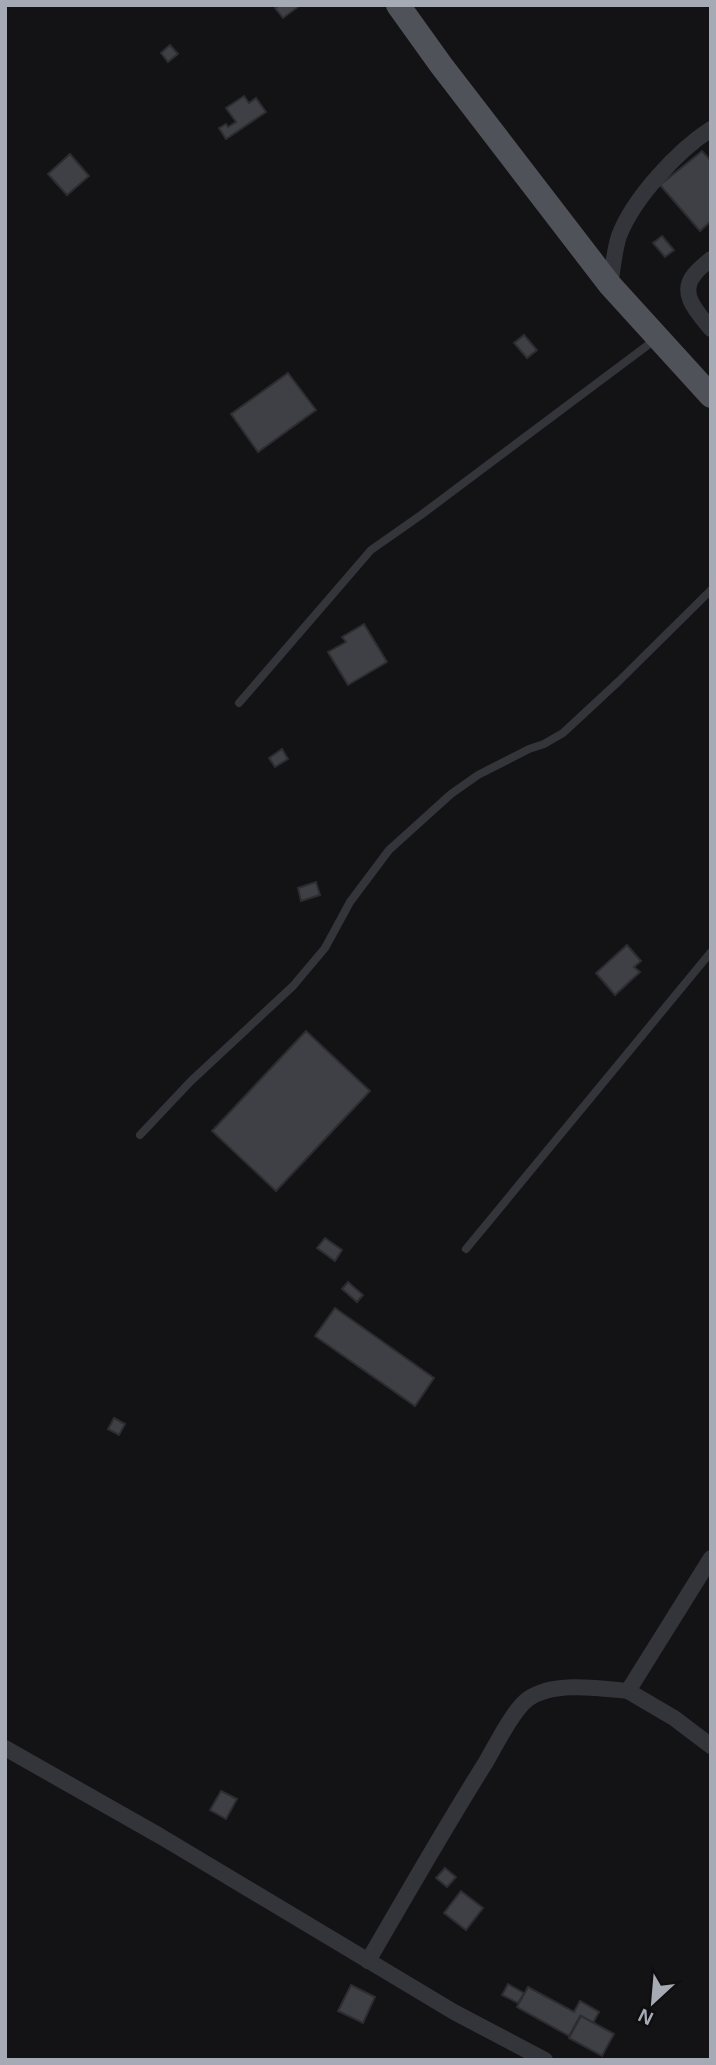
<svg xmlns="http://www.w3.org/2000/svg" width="716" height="2065" viewBox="0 0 716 2065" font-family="Arial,sans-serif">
  <rect width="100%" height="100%" fill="#131315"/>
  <!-- building -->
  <g fill="#3f4045" stroke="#2d2d31" stroke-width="2">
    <polygon points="280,5 296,5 298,7 283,18 275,8"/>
    <polygon points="170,45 178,54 168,62 161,53"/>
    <polygon points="244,96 249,103 256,98 266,112 226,139 219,128 226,124 228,127 236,122 226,108"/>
    <polygon points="702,151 711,161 711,221 700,231 660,185"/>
    <polygon points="70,154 89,176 67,195 48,174"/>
    <polygon points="662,236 674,250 665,257 653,243"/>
    <polygon points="524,335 537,350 527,358 514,343"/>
    <polygon points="288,373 316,410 258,452 231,414"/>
    <polygon points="364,624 387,662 348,685 328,652 346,642 342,637"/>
    <polygon points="282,749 288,759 275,767 269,758"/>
    <polygon points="316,882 320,895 301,901 298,888"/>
    <polygon points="627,945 641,961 634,967 640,972 615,995 596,973"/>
    <polygon points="306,1031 370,1091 276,1191 212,1131"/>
    <polygon points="325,1238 342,1250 335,1261 317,1248"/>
    <polygon points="348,1282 363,1295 357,1302 342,1289"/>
    <polygon points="335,1308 434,1378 415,1406 315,1336"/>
    <polygon points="114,1418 125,1424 119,1435 108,1429"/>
    <polygon points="221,1791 237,1799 226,1819 210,1810"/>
    <polygon points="445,1868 456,1877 447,1887 436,1878"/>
    <polygon points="461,1891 483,1908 466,1930 444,1913"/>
    <polygon points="508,1984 524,1993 518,2003 502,1995"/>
    <polygon points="351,1985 375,1997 363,2023 338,2011"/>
    <polygon points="528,1987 574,2012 580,2001 599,2012 593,2023 580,2016 569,2036 517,2007"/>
    <polygon points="581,2016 614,2034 602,2056 569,2038"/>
  </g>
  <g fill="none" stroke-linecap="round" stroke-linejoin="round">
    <!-- service -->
    <g stroke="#34353a" stroke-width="8">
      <polyline points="239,703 371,550 421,515 656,339"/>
      <polyline points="140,1135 191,1081 293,986 325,948 350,902 389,850 451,794 478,775 529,749 544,744 563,733 619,681 711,590"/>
      <polyline points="466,1249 711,952"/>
    </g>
    <!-- minor -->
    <g stroke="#34353a" stroke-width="16">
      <path d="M711,259C705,264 698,269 694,275C678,294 699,314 711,329"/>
      <path d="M610,285C613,269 614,251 619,236C633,199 677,151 711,129"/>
      <polyline points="628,1691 674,1718 711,1746"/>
      <polyline points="5,1748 160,1836 454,2012 545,2060"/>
      <path d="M368,1961C407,1894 445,1827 486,1762C496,1745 513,1710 528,1699C553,1681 599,1688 628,1691L711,1558"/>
    </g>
    <!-- primary -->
    <polyline stroke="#505259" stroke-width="24" points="398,5 441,65 610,285 711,396"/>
  </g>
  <!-- border -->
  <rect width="716" height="2065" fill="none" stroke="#a5aab5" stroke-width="14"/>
  <!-- north arrow -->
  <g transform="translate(653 2002) rotate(206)" stroke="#0e0e10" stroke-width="5" paint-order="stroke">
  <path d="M0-5L12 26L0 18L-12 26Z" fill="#a5aab5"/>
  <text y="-10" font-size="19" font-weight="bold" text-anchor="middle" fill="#a5aab5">N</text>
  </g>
</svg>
